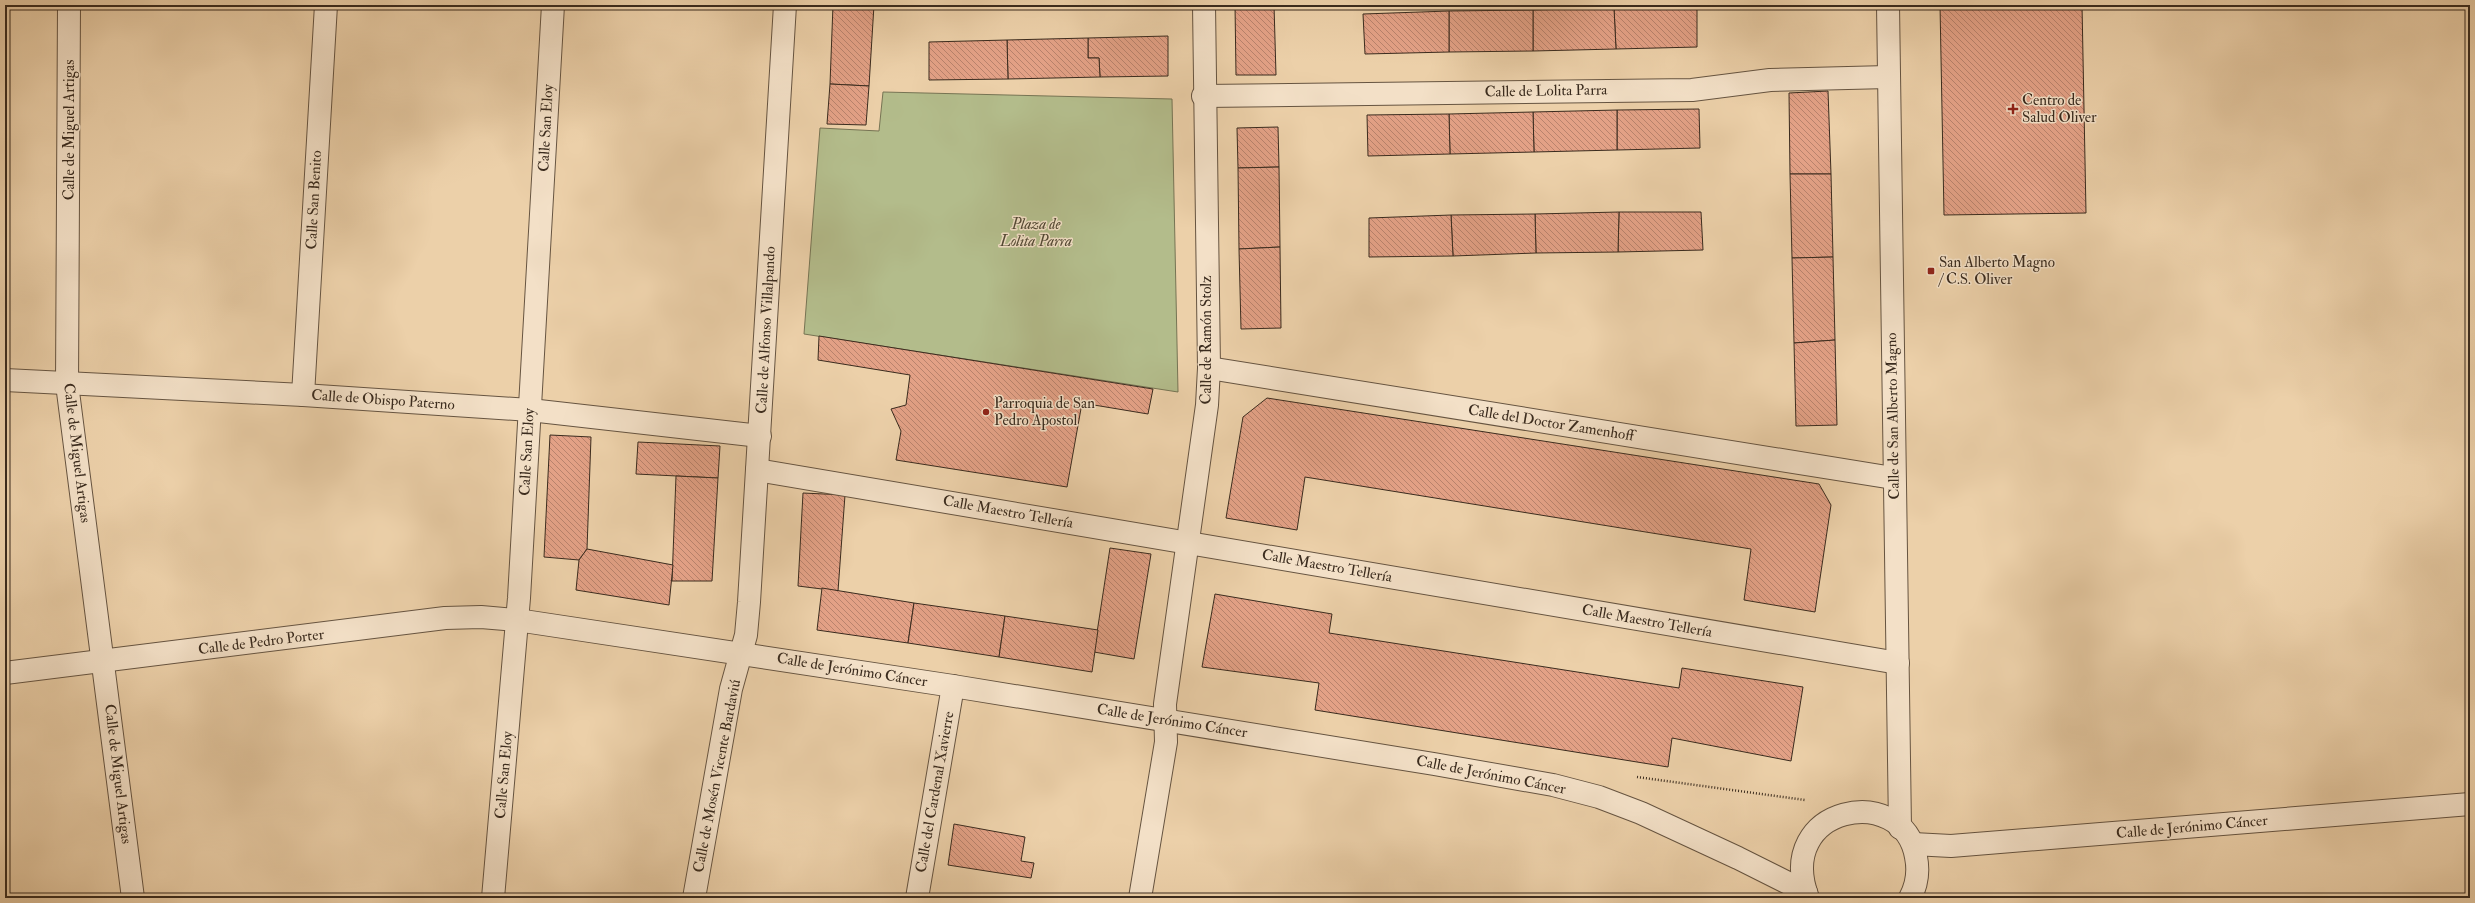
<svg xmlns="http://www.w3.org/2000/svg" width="2475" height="903" viewBox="0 0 2475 903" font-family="'IM FELL Double Pica',serif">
  <defs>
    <pattern id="building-back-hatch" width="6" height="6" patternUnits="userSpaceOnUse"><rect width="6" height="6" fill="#e3a186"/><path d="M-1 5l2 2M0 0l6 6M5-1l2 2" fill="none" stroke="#b9836d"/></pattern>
  </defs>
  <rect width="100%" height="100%" fill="#ecd0a9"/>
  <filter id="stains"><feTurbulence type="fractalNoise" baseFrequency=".005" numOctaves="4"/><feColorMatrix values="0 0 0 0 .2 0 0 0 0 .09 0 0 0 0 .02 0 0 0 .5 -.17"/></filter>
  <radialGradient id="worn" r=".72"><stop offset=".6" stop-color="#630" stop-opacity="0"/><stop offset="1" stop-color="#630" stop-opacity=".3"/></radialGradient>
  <!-- park -->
  <polygon fill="#b3bc8b" stroke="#767454" points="883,92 1172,99 1178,392 804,334 820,128 879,131"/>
  <!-- building -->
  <g fill="url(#building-back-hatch)" stroke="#3a2b1e">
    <polygon points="833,5 874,5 869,86 830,84"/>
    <polygon points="1235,5 1274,5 1276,75 1236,75"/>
    <polygon points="1940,5 2082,5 2086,213 1944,215"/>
    <polygon points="1697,7 1697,47 1616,49 1614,8"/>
    <polygon points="1614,8 1616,49 1533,51 1533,10"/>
    <polygon points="1533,10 1533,51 1449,52 1449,11"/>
    <polygon points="1449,11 1449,52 1365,54 1363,14"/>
    <polygon points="1168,36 1168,76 1100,77 1099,58 1088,58 1088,38"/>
    <polygon points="1088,38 1088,58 1099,58 1100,77 1008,79 1007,40"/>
    <polygon points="1007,40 1008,79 929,80 929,42"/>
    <polygon points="830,84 869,86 866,125 827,124"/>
    <polygon points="1828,91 1831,174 1790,174 1789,93"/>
    <polygon points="1699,109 1700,148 1617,150 1617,110"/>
    <polygon points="1617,110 1617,150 1534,152 1533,112"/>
    <polygon points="1533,112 1534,152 1450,154 1449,114"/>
    <polygon points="1449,114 1450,154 1368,156 1367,115"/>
    <polygon points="1278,127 1279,167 1238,168 1237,128"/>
    <polygon points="1279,167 1280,247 1239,249 1238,168"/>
    <polygon points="1790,174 1831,174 1833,257 1792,258"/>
    <polygon points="1619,212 1701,212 1703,250 1618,252"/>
    <polygon points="1619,212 1618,252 1536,253 1535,214"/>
    <polygon points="1535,214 1536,253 1453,256 1451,215"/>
    <polygon points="1451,215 1453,256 1369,257 1369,218"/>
    <polygon points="1280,247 1281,328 1241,329 1239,249"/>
    <polygon points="1833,257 1835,340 1794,343 1792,258"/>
    <polygon points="819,336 1153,389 1148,414 1082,403 1067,487 896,460 901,431 891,409 906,405 910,375 818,360"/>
    <polygon points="1835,340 1837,425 1796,426 1794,343"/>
    <polygon points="1267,398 1819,484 1831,505 1815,612 1744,600 1751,549 1305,477 1297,530 1226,518 1243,417"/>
    <polygon points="550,435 591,437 587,549 579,560 544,557"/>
    <polygon points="638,442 720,446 718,478 636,474"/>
    <polygon points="676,476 718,478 712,581 672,581"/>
    <polygon points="803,493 845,495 838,591 798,586"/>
    <polygon points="1110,548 1151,554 1134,659 1094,652"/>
    <polygon points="587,549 673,565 669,605 576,590 579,560"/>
    <polygon points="822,588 914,603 908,643 817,630"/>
    <polygon points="1215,594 1332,614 1329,633 1679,688 1682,668 1803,687 1791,761 1672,738 1668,767 1315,710 1319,683 1202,667"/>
    <polygon points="914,603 1005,616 999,657 908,643"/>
    <polygon points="1005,616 1098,630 1092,672 999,657"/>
    <polygon points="954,824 1025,837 1021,861 1034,863 1031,878 948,865"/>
  </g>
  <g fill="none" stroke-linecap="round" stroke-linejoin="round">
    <!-- minor casing -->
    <g stroke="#665441" stroke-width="24">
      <g id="minor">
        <polyline points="69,5 67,384 133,898"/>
        <polyline points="1888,5 1900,828"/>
        <polyline points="1203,96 1692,90 1770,80 1888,77"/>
        <polyline points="1209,368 1893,478"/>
        <polyline points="5,380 303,395 530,410 760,436"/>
        <polyline points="303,395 326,5"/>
        <polyline points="757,470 1898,663"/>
        <polyline points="5,673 445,618 481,617 517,620 953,686 1434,764 1553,785 1599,797 1641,813 1738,858 1806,892"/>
        <polyline points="1913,844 1951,846 2470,804"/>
        <polyline points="493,898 519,598 553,5"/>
        <polyline points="694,898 731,689 746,635 749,602 785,5"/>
        <polyline points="917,898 953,686"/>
        <polyline points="1140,898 1166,742 1165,704 1207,405 1209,368 1204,5"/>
        <path d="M1808,898C1773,806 1903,781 1916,857C1919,872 1917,885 1910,898"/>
      </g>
    </g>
    <!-- path -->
    <polyline stroke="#3a2b1e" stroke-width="2.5" stroke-dasharray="1 2" stroke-linecap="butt" points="1637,777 1805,800"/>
    <!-- minor -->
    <use href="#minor" stroke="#f3e0c7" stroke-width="22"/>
  </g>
  <!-- markers -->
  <g fill="#8f2418" stroke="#f3e0c7" stroke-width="1.5">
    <path d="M2011 103h4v4h4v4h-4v4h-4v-4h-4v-4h4z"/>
    <rect x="1927" y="267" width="8" height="8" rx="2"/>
    <circle cx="986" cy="412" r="4"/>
  </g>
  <g text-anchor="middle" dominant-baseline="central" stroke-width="3" stroke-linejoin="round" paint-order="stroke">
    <!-- street labels -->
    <g font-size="15" fill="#3a2b1e" stroke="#f3e0c7">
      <text transform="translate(1546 91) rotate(-1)">Calle de Lolita Parra</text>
      <text transform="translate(546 128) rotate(-87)">Calle San Eloy</text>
      <text transform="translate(69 130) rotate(-90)">Calle de Miguel Artigas</text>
      <text transform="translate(314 200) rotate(-87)">Calle San Benito</text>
      <text transform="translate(766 330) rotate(-87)">Calle de Alfonso Villalpando</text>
      <text transform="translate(1206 340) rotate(-90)">Calle de Ramón Stolz</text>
      <text transform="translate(383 400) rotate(4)">Calle de Obispo Paterno</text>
      <text transform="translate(1893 416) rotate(-91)">Calle de San Alberto Magno</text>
      <text transform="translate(1551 423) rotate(9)">Calle del Doctor Zamenhoff</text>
      <text transform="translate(527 452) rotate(-87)">Calle San Eloy</text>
      <text transform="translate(77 453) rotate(83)">Calle de Miguel Artigas</text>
      <text transform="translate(1008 512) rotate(10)">Calle Maestro Tellería</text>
      <text transform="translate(1327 566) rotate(10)">Calle Maestro Tellería</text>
      <text transform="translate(1647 621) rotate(10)">Calle Maestro Tellería</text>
      <text transform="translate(261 642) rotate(-7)">Calle de Pedro Porter</text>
      <text transform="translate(852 670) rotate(9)">Calle de Jerónimo Cáncer</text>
      <text transform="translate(1172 721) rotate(9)">Calle de Jerónimo Cáncer</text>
      <text transform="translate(118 774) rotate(83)">Calle de Miguel Artigas</text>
      <text transform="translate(504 775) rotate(-85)">Calle San Eloy</text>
      <text transform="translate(1491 775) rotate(11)">Calle de Jerónimo Cáncer</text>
      <text transform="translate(717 776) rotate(-79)">Calle de Mosén Vicente Bardaviú</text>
      <text transform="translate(935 792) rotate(-80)">Calle del Cardenal Xavierre</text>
      <text transform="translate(2192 827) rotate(-5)">Calle de Jerónimo Cáncer</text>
    </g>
    <!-- poi labels -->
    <g font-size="15" fill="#3a2b1e" stroke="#f3e0c7" text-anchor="start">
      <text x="2022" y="100">Centro de<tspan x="2022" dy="17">Salud Oliver</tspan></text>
      <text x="1939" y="262">San Alberto Magno<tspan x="1939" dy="17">/ C.S. Oliver</tspan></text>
      <text x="994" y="403">Parroquia de San<tspan x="994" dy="17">Pedro Apostol</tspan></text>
    </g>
    <!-- park labels -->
    <g font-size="15" font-style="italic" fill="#524834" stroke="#f3e0c7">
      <text x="1036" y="224">Plaza de<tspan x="1036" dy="17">Lolita Parra</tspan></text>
    </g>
  </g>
  <!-- margin -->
  <rect width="2475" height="903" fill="none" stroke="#ecd0a9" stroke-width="20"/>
  <rect x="6" y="6" width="2463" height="891" fill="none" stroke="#3a2b1e" stroke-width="2"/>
  <rect x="10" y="10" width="2455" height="883" fill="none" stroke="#3a2b1e"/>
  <rect width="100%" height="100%" filter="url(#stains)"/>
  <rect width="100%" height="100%" fill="url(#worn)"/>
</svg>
